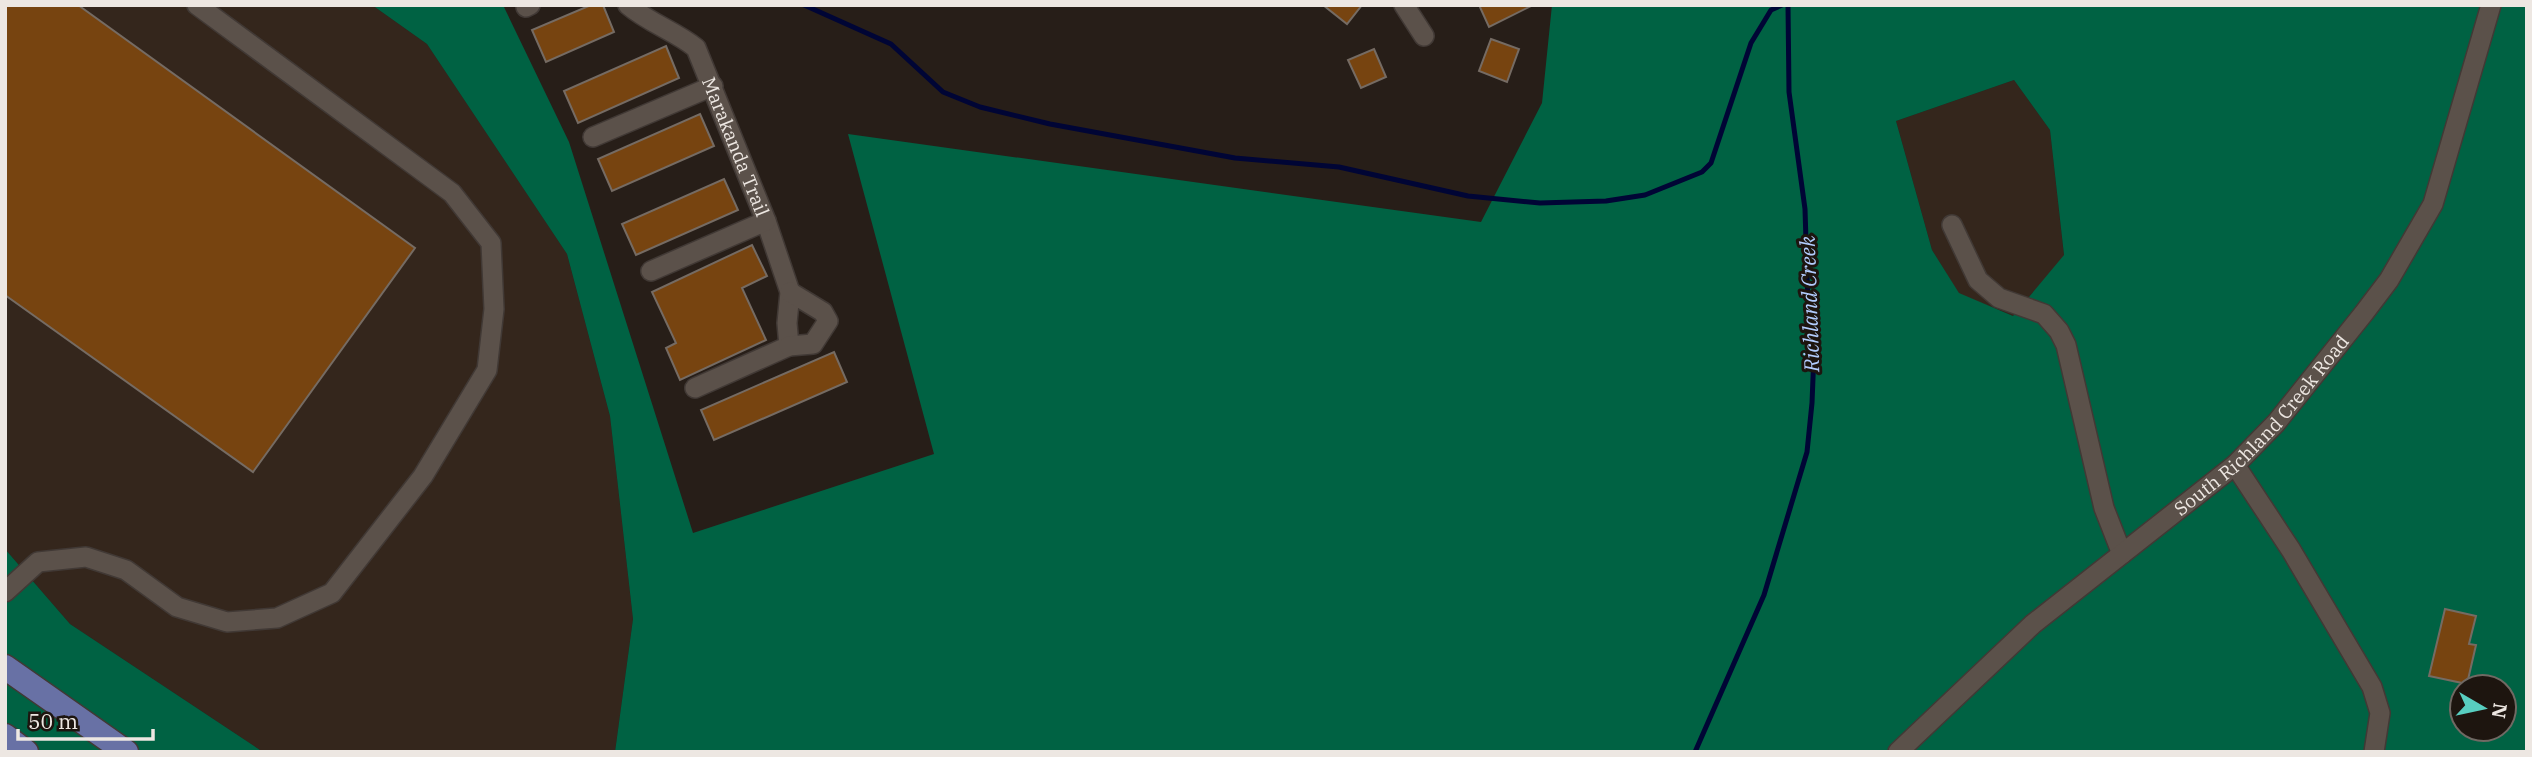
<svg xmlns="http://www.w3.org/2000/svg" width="2532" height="757" viewBox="0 0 2532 757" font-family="'IBM Plex Serif',serif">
  <rect width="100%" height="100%" fill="#271e18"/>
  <!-- built -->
  <g fill="#34261c">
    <polygon points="5,5 372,5 427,44 567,254 610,416 633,619 615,752 263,752 70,624 5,549"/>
    <polygon points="2014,80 2050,130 2064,256 2013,316 1959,294 1932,250 1896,121"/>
  </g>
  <!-- forest -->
  <g fill="#006243" fill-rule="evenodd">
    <path d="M372,5H503L569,142L693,533L934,454L848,134L1481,222L1542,103L1552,5H2527V752H615L633,619L610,416L567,254L427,44ZM2014,80L2050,130L2064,255L2013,316L1959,293L1932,250L1896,121ZM2462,687H2504V729H2462Z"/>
    <polygon points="5,549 70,624 263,752 5,752"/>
  </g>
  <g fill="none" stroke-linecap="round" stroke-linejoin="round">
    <!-- stream -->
    <g stroke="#000535" stroke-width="5">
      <polyline points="804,5 891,44 943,92 980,107 1050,124 1235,158 1339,167 1468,196 1540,203 1606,201 1645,195 1702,172 1711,163 1751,43 1771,10 1782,5"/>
      <polyline points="1695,752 1764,595 1807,452 1812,403 1814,353 1808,305 1805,209 1789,92 1788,5"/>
    </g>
  </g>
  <!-- building -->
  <g fill="#774410" stroke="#756b63" stroke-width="2">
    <polygon points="5,5 78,5 415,248 253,472 5,295"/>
    <polygon points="591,5 603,5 614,32 546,62 532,30"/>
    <polygon points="1323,5 1362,5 1347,24"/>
    <polygon points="1479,5 1533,5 1489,27"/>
    <polygon points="1491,39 1519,49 1507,82 1479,71"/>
    <polygon points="666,46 679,78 578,123 564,91"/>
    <polygon points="1374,49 1386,77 1361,88 1348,60"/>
    <polygon points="700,114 714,146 612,191 598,159"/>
    <polygon points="724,179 738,210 636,255 622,224"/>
    <polygon points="752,245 767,276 742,288 766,340 680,380 666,348 676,343 652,292"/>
    <polygon points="834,352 847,382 714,440 701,410"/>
    <polygon points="2445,609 2476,616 2469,644 2476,645 2467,684 2429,676"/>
  </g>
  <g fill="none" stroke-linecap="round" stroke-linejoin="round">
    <!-- minor casing -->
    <g stroke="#413935" stroke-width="22">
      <g id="minor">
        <path id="s1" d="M628,5C649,23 675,31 696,48L766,221L790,292L787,323L789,346L695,388"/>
        <polyline points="1404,5 1424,36"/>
        <polyline points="526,7 530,5"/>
        <polyline points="593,137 713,86"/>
        <polyline points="1952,225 1978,280 1999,298 2044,314 2059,331 2066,345 2104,508 2122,554"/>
        <polyline points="651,271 766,221"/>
        <polyline points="789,346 813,344 828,321 823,312 790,292"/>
        <polyline points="2235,465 2291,550 2372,687 2380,713 2374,752"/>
        <polyline points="5,592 38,562 86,557 126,570 177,607 227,622 277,618 332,593 423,476 487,370 494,309 491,243 452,193 197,5"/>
        <path id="s2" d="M1898,752L2033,624L2235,465L2276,423L2364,313L2389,280L2433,204L2491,5"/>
      </g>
    </g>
    <!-- major casing -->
    <g stroke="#413935" stroke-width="27">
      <g id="major">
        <polyline points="5,667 126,752"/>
        <polyline points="5,736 26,752"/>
      </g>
    </g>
    <!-- minor -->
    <use href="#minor" stroke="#5b514a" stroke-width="19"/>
    <!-- major -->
    <use href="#major" stroke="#6871a5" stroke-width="24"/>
  </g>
  <g text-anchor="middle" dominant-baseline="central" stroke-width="6" stroke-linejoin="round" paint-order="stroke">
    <!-- street labels -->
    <g font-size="19" fill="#ede7e2" stroke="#1d150f">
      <text stroke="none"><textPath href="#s1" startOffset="187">Marakanda Trail</textPath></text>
      <text stroke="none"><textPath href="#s2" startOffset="490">South Richland Creek Road</textPath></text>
    </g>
    <!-- water labels -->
    <g font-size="21" font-style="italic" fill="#b2cdfe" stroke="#1d150f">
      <text transform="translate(1809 304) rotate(-92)">Richland Creek</text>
    </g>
  </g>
  <!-- border -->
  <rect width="2532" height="757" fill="none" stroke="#ede7e2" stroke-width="14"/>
  <!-- north arrow -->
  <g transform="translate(2483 708) rotate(99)"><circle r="33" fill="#1d150f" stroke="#706963" stroke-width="2"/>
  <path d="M0-5L12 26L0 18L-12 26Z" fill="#58cec0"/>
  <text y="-10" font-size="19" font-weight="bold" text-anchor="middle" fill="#ede7e2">N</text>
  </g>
  <!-- scale -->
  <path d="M18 729v10h135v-10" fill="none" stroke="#ede7e2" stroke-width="3.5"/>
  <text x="28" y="729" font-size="21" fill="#ede7e2" stroke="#1d150f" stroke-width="5" paint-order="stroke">50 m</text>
</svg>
